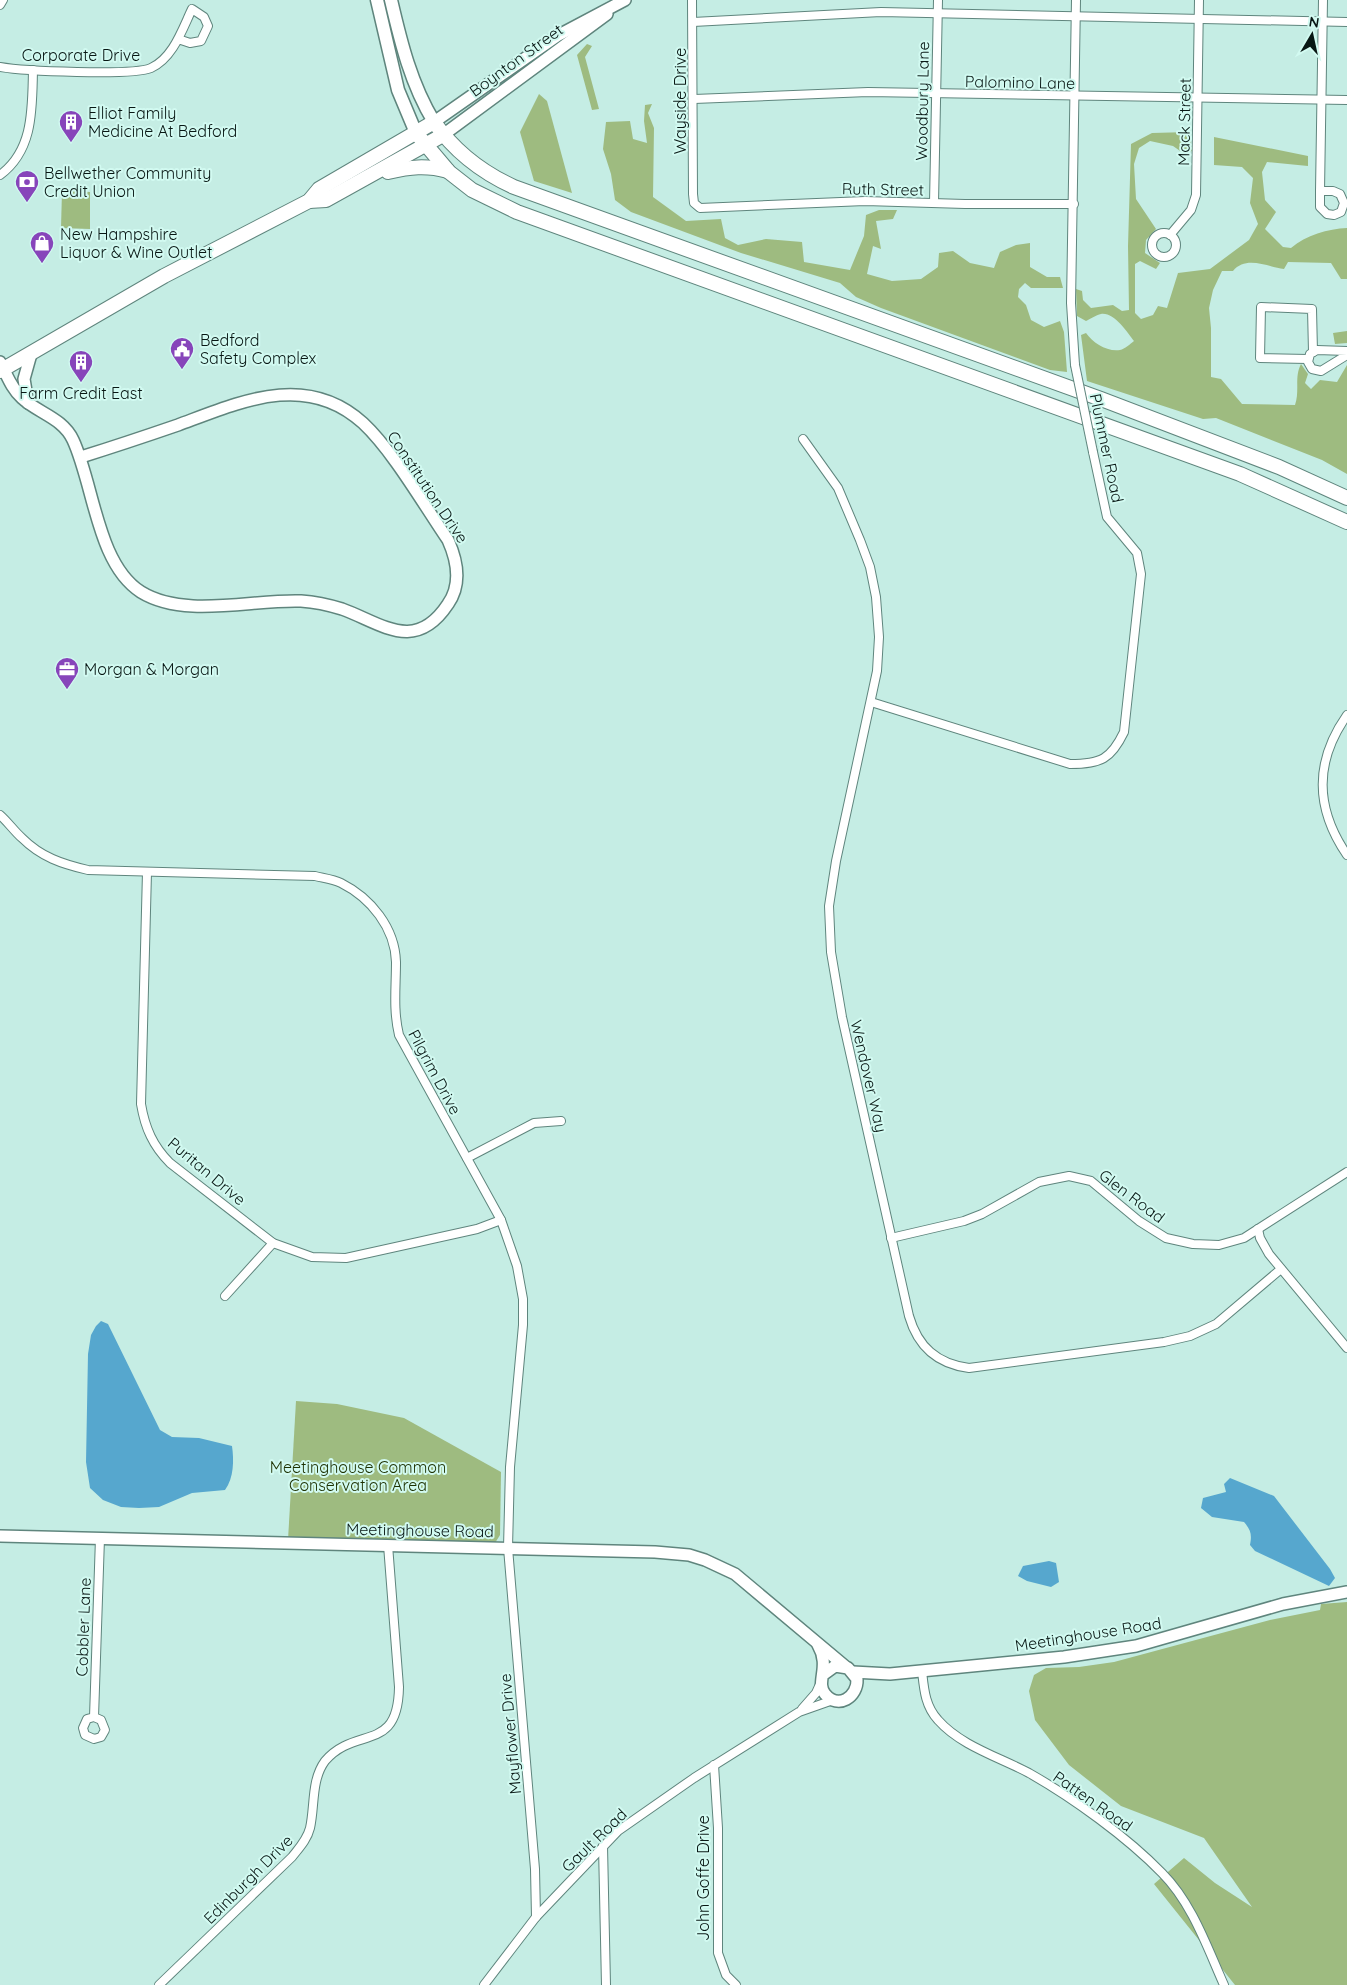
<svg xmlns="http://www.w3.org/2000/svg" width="1347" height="1985" viewBox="0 0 1347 1985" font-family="Quicksand,sans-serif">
  <rect width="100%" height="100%" fill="#c5ede4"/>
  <!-- green -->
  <g fill="#9ebb80">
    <polygon points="587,44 592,46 585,57 599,109 592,110 577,55"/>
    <polygon points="539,94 547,101 572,193 534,181 520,132"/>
    <polygon points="652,104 648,113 654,128 653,197 686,221 721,219 725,238 738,245 766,239 802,242 804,262 850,270 864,236 866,215 879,210 897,210 893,219 876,221 881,249 873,246 867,274 892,281 921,279 938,267 939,253 953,251 970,263 994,268 1000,252 1016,245 1030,243 1030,267 1047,277 1060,277 1063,288 1031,288 1025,283 1019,289 1018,297 1026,305 1031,320 1044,327 1060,321 1064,332 1067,372 1050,370 881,308 856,297 840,283 741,253 631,212 615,200 611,174 603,149 606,122 630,121 633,139 647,143 644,121 645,105"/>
    <path d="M1189,132L1192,151L1183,153L1173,146L1150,141L1139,148L1134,164L1136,199L1156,229L1146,240L1145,253L1160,263L1156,269L1140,261L1135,264V313L1141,319L1153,315L1158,306L1167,308L1178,273L1210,269L1249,240L1258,224L1250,203L1253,178L1242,167L1214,165V137L1308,156V166L1267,162L1262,172L1265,200L1276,212L1265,229L1283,247L1291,248C1306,235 1328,229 1347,228V279H1341L1331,263L1288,262L1284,269C1268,267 1246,255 1233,271H1222L1213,290L1209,308L1211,328V377L1221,379L1242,404L1295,405C1300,391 1294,377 1301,364L1308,374L1305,383L1311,389L1320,380L1337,382L1347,365V474L1322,460L1216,418L1203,419L1087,381L1081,335L1086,333C1093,343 1107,352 1120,350C1125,349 1130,344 1134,341C1127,332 1114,312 1101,314C1096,315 1090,319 1086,321L1077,316L1076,289L1082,291L1083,300L1091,308L1113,305L1122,311L1129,310L1128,246L1131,144L1152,133Z"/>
    <polygon points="62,191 90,192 90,229 61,228"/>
    <polygon points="1347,331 1347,343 1335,344 1333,333"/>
    <polygon points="296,1401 337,1404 404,1418 501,1472 500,1535 495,1543 288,1540"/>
    <polygon points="1347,1602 1347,1985 1235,1985 1154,1884 1184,1858 1215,1883 1252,1907 1204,1838 1121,1806 1069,1765 1035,1720 1029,1691 1034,1675 1046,1668 1079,1667 1114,1662 1270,1620 1320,1610 1321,1604"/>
  </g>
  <!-- water -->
  <g fill="#56a7ce">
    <path d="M101,1321L108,1324L160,1430L172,1437L199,1438L232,1446C234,1460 234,1478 225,1490L192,1493L159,1507L139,1508L121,1507L103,1500L90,1488L86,1462L88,1354L91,1335L96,1326Z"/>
    <path d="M1230,1478L1274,1496L1330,1569L1335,1578L1329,1586L1255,1551L1250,1545C1252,1535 1251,1530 1244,1522L1212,1517L1201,1508L1203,1498L1226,1492L1224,1484Z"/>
    <polygon points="1049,1561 1056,1563 1059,1582 1051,1587 1027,1581 1018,1576 1023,1566"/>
  </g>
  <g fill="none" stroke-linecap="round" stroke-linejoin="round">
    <!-- street casing -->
    <g stroke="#5f857d" stroke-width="10">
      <g id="street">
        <polyline points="692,0 693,194 694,203 700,208 865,201 965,204 1074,204"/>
        <polyline points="0,5 3,0"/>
        <polyline points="693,22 881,12 1347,22"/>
        <path d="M0,67C22,71 133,76 151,68C173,58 182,30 192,9L204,17L208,26L201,41L190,43L178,39"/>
        <polyline points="694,99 868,92 1347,100"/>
        <path d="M0,175C34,150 32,108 33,70"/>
        <polyline points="1320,191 1333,191 1340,194 1344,203 1341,212 1334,215 1327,214 1320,207 1320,191 1323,0"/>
        <polyline points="934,203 938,0"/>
        <circle cx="1164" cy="245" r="12"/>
        <polyline points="1170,235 1191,210 1196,195 1199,0"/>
        <polyline points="1347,351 1317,350 1310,354 1308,362 1312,369 1321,371 1347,355"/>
        <polyline points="1308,359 1260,358 1261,307 1312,309 1313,352"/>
        <polyline points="1075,365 1071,303 1076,0"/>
        <path d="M803,439L838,488L860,540L870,567L876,597L879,637L877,671L836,861L829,906L831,952L842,1017L909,1316C918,1347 937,1364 969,1368L1164,1342L1190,1336L1216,1324L1281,1269"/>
        <path d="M871,702L1070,764C1101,764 1111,759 1124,732L1141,574L1137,553L1107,517L1093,452"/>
        <path d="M1347,715C1314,762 1315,808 1347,855"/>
        <path d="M0,815C8,822 14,831 22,838C41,857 62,864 88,870L315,876C323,878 333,879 341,883C371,898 395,928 396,962C396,987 393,1010 399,1035L501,1220L517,1266L523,1299V1325L510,1467L508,1548L535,1869L536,1917"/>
        <path d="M147,872L141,1104C145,1128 153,1146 170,1163L273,1243L312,1257L346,1258L477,1229L501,1220"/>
        <polyline points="467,1158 534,1123 561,1121"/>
        <polyline points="1258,1229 1260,1238 1269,1254 1347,1348"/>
        <polyline points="891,1238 964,1221 982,1214 1039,1182 1069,1176 1091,1181 1139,1221 1166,1238 1193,1244 1219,1245 1244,1238 1347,1172"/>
        <polyline points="225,1296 273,1243"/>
        <path d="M922,1671C924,1689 925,1706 938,1720C961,1746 999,1757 1029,1773C1073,1798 1127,1837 1162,1873C1192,1903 1207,1947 1224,1985"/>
        <polyline points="802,1709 816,1693 821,1682"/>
        <polyline points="94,1717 101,1720 105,1730 101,1737 94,1739 85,1735 83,1728 87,1719 94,1717 100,1538"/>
        <polyline points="714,1765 718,1828 718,1953 726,1975 736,1985"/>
        <polyline points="603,1846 606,1985"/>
        <path d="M159,1985L292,1857C299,1848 307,1840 310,1828C315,1806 311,1780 325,1761C356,1725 398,1754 399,1687L388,1545"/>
        <polyline points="484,1985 536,1917 618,1831 694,1778 799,1712 833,1700"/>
      </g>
    </g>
    <!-- secondary casing -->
    <g stroke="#5f857d" stroke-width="14">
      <g id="secondary">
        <polyline points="434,122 557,36 625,0"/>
        <polyline points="443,135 607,14"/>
        <path d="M0,362C7,375 11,388 22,398C38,413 63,418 73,440C94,485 97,564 141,592C185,619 252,599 301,601C315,602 329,605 342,609C381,623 415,654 448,604C462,584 457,560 448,540C424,505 393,451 363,423C306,371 240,402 178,425C146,436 113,447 81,457"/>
        <polyline points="28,403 24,379 31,354"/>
        <polyline points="0,1536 655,1552 689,1555 705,1560 735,1574 846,1667"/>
        <path d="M818,1645C831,1667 815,1682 825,1694C838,1710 858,1697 857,1679L848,1668L835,1666L824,1674"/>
        <polyline points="853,1672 890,1674 1064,1657 1136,1646 1283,1604 1347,1592"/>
      </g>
    </g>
    <!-- primary casing -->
    <g stroke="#5f857d" stroke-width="15">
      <g id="primary">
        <polyline points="377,0 398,90 416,133"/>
        <path d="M391,0C401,43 411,84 434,122"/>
      </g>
    </g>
    <!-- highway casing -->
    <g stroke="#5f857d" stroke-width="16">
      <g id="highway">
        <polyline points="416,133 449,172 472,190 517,212 1240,474 1347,522"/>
        <path d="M388,172C410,167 426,165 448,171"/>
        <polyline points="309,201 326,200 443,135"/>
        <path d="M0,371L164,276L309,201L319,189L434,122C455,152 481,172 514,187L1101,399L1279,467L1347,498"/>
      </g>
    </g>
    <!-- street -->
    <use href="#street" stroke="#fff" stroke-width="8"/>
    <!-- secondary -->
    <use href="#secondary" stroke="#fff" stroke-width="11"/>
    <!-- primary -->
    <use href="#primary" stroke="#fff" stroke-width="12"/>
    <!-- highway -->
    <use href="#highway" stroke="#fff" stroke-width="14"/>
    <!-- street-bridge casing -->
    <g stroke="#5f857d" stroke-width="10" stroke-linecap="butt">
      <polyline id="street-bridge" points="1075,365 1093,452"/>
    </g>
    <!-- street-bridge -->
    <use href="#street-bridge" stroke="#fff" stroke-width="8"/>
  </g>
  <!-- icons -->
  <defs>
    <g id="building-pin" transform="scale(1.25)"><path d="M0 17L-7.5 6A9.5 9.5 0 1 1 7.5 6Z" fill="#8745ba" stroke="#d2faf1"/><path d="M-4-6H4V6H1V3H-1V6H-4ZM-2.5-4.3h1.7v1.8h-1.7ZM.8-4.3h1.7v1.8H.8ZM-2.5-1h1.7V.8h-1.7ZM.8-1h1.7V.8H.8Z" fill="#fff"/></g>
    <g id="bank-pin" transform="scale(1.25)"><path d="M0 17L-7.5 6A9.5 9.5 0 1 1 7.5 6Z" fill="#8745ba" stroke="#d2faf1"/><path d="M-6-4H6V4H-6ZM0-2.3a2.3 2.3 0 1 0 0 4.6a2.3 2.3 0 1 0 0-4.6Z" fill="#fff"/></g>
    <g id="shop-pin" transform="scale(1.25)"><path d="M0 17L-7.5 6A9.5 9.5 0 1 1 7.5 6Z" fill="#8745ba" stroke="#d2faf1"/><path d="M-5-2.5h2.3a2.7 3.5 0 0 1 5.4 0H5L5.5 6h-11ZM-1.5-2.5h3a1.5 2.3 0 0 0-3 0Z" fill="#fff"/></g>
    <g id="civic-pin" transform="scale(1.25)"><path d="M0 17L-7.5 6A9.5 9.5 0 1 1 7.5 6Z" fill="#8745ba" stroke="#d2faf1"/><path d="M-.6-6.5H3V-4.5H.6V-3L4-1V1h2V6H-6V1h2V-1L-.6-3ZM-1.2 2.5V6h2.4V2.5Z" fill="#fff"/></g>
    <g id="office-pin" transform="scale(1.25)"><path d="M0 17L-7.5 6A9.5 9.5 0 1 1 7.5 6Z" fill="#8745ba" stroke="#d2faf1"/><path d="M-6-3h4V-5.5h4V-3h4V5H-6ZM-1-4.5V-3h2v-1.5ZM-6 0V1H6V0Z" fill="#fff"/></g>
  </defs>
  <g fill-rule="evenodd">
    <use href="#building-pin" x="71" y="122"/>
    <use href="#bank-pin" x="27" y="182"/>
    <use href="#shop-pin" x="42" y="243"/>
    <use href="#civic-pin" x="182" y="349"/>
    <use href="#building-pin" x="81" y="362"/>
    <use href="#office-pin" x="67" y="669"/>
  </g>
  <g text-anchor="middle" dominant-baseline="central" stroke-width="4" stroke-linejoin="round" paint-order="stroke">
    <!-- street labels -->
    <g font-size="16" fill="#081714" stroke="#d2faf1">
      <text x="81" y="55">Corporate Drive</text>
      <text transform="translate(516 60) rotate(-36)">Boynton Street</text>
      <text transform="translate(1020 82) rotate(1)">Palomino Lane</text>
      <text transform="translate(680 101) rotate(-90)">Wayside Drive</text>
      <text transform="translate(922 101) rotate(-89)">Woodbury Lane</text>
      <text transform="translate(1184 122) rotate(-89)">Mack Street</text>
      <text transform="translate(883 189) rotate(1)">Ruth Street</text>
      <text transform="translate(1107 448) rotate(78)">Plummer Road</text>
      <text transform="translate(428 487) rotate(56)">Constitution Drive</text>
      <text transform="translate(435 1072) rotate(62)">Pilgrim Drive</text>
      <text transform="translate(869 1076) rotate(77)">Wendover Way</text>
      <text transform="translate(207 1171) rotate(40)">Puritan Drive</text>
      <text transform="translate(1132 1196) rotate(37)">Glen Road</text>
      <text transform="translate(420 1530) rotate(1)">Meetinghouse Road</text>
      <text transform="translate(83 1627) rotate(-88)">Cobbler Lane</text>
      <text transform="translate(1088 1634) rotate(-9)">Meetinghouse Road</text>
      <text transform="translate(510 1734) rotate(-95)">Mayflower Drive</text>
      <text transform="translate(1093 1801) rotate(35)">Patten Road</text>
      <text transform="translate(594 1840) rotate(-44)">Gault Road</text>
      <text transform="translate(703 1878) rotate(-90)">John Goffe Drive</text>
      <text transform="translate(248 1879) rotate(-45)">Edinburgh Drive</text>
    </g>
    <!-- poi labels -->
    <g font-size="16" fill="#081714" stroke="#d2faf1" text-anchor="start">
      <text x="88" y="113">Elliot Family<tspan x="88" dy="18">Medicine At Bedford</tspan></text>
      <text x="44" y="173">Bellwether Community<tspan x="44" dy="18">Credit Union</tspan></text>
      <text x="60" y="234">New Hampshire<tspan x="60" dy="18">Liquor &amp; Wine Outlet</tspan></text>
      <text x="200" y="340">Bedford<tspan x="200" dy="18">Safety Complex</tspan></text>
      <text x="81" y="393" text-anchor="middle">Farm Credit East</text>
      <text x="84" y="669">Morgan &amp; Morgan</text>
    </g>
    <!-- park labels -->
    <g font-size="16" fill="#1d3000" stroke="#d2faf1">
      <text x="358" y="1467">Meetinghouse Common<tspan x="358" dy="18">Conservation Area</tspan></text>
    </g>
  </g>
  <!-- north arrow -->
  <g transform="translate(1312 35) rotate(9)" stroke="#d2faf1" stroke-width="4" paint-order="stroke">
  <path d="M0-4L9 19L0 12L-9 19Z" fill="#081714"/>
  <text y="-8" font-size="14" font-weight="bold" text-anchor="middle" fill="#081714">N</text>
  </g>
</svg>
